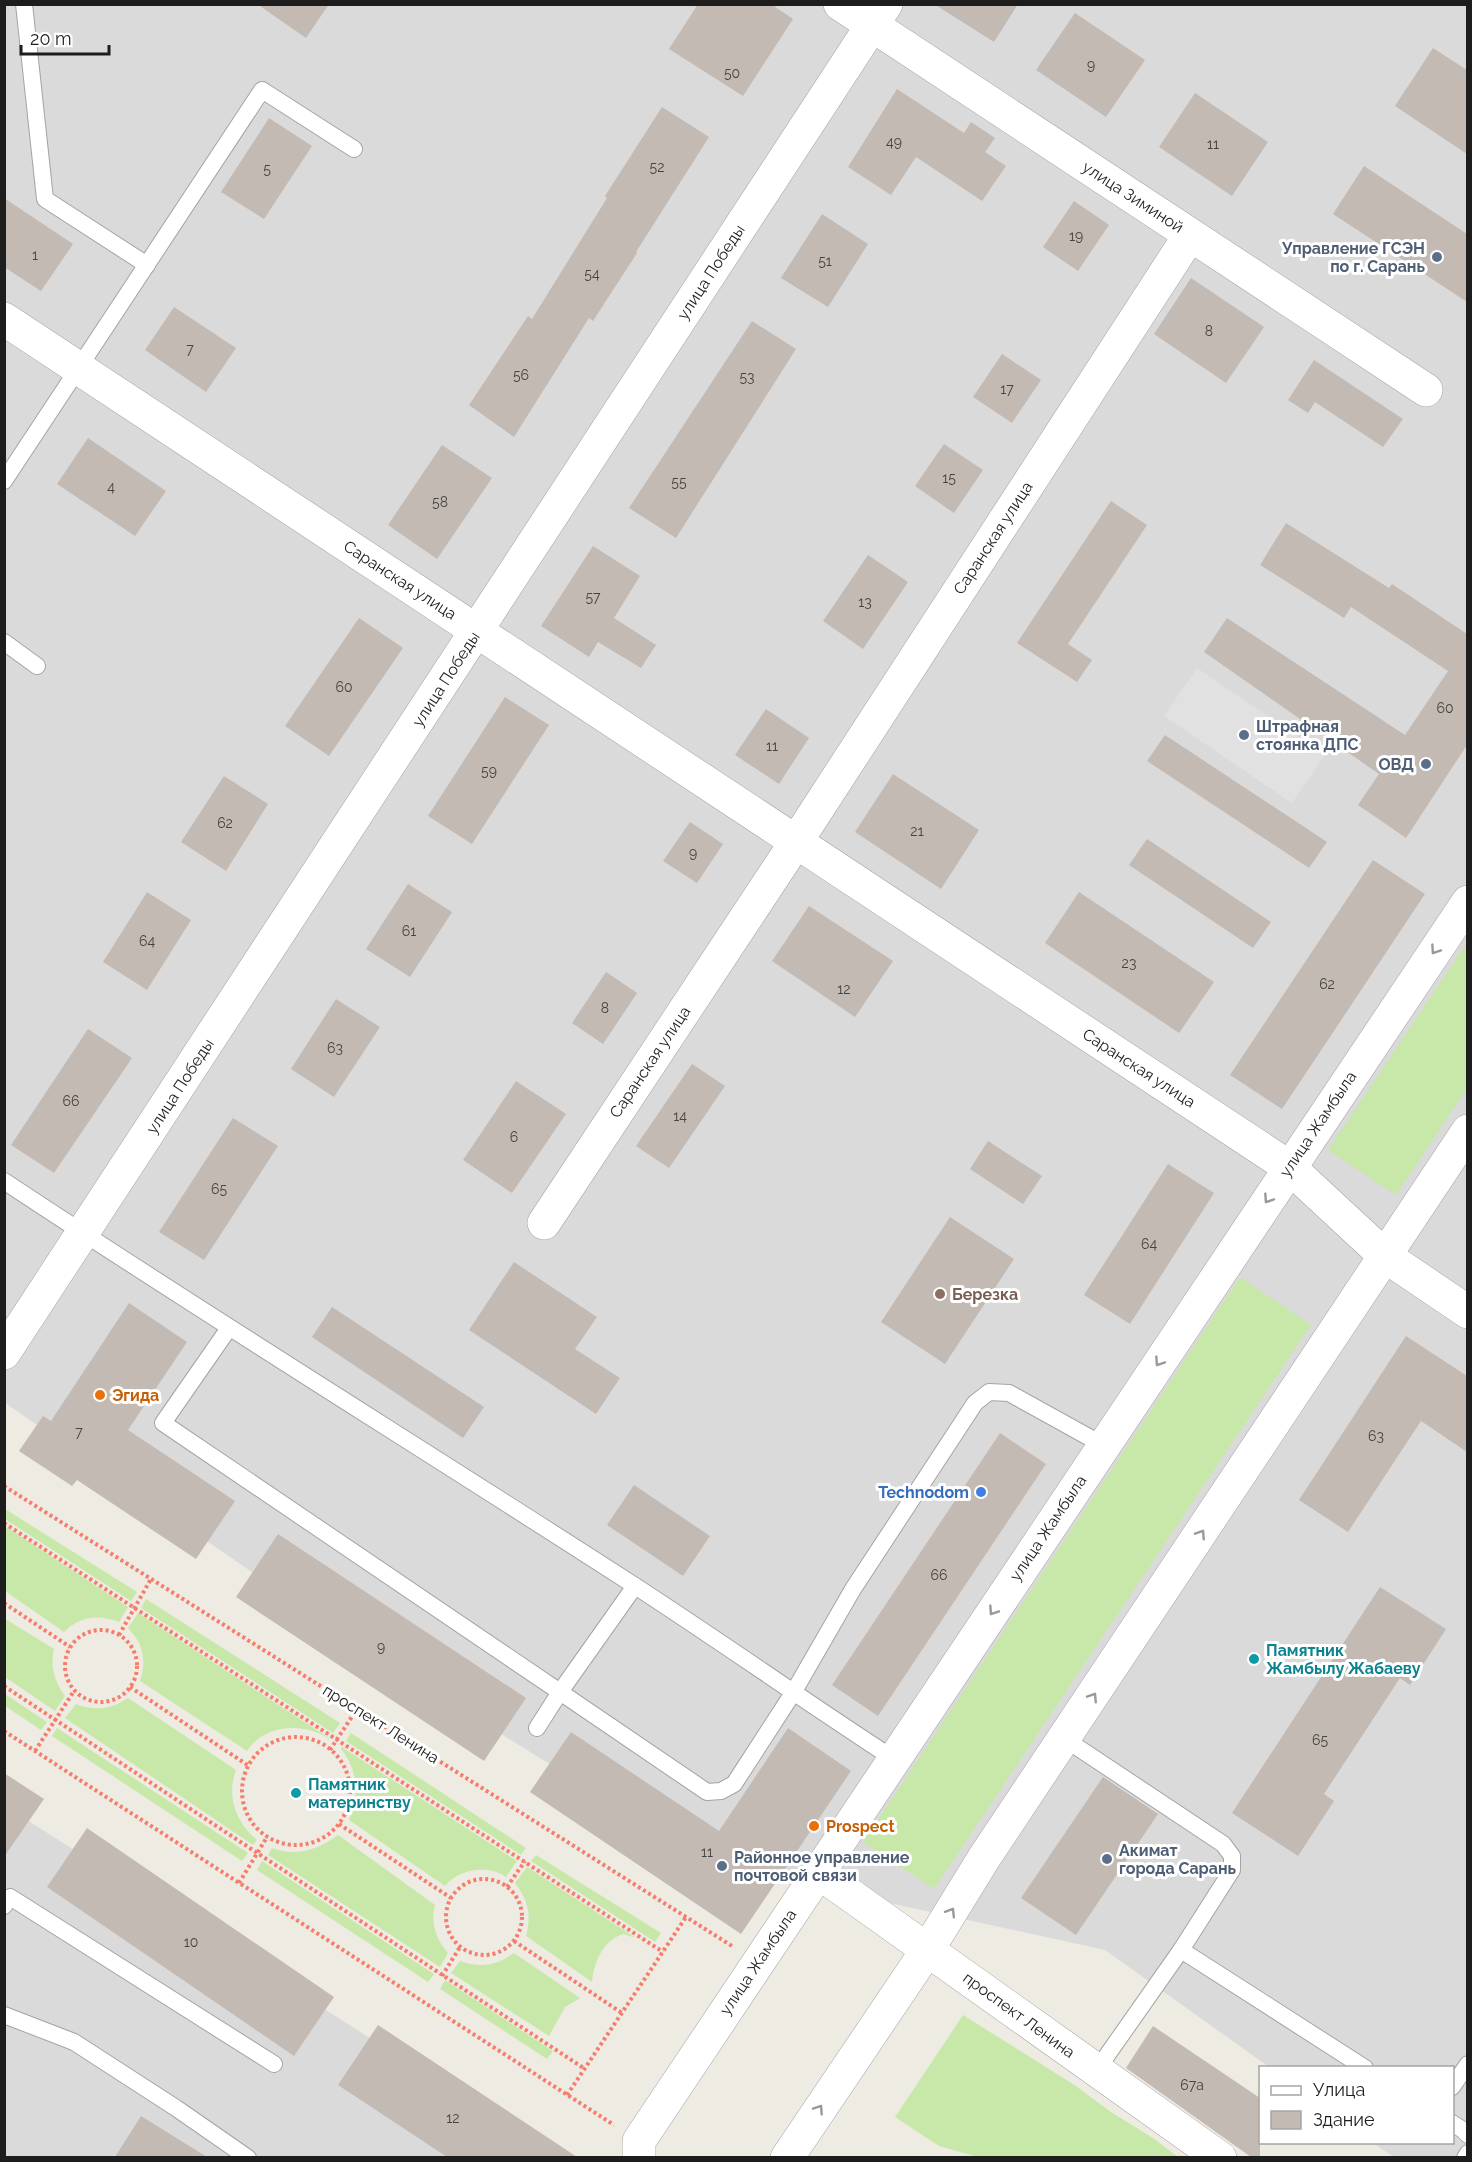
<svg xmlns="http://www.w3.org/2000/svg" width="1472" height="2162" viewBox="0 0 1472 2162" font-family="Raleway,sans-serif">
  <rect width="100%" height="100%" fill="#eeebe3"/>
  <!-- residential -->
  <g fill="#dbdada">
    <polygon points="4,5 1467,5 1467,2157 1394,2157 1373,2143 1452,2142 1452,2068 1269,2067 1105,1950 711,1864 375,1656 5,1403"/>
    <polygon points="5,1806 557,2157 5,2157"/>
  </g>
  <!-- grass -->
  <g fill="#c7e8a9">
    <polygon points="1467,943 1467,1088 1396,1195 1328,1150"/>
    <polygon points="1240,1277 1311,1325 934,1889 863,1842"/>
    <polygon points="5,1509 137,1592 131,1601 5,1519"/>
    <path d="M5,1526L128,1607L119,1622C98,1614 80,1616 64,1632L5,1591Z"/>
    <polygon points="146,1599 340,1723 333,1733 141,1608"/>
    <path d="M138,1613L329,1738V1739C305,1722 264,1724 247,1751L140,1681C147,1661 143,1643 128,1628Z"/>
    <path d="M4,1618L54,1649C50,1667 54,1681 65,1696L55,1711L5,1677Z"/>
    <polygon points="5,1694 47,1722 41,1730 5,1706"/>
    <path d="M128,1698L236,1770C226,1796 236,1823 257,1840L253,1845L65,1718L76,1704C95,1711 110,1710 128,1698Z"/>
    <polygon points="57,1728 248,1853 242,1861 52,1736"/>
    <polygon points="351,1733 526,1848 521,1855 346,1741"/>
    <path d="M342,1747L517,1861L506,1877C488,1864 458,1869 445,1886L349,1820C359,1795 359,1772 341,1749Z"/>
    <path d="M338,1835L435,1905C430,1923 436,1939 448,1953L440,1967L268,1855L272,1848C296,1857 318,1850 338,1835Z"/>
    <polygon points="536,1855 661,1933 655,1942 531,1861"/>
    <polygon points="262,1861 434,1974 428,1982 257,1870"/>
    <path d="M527,1867L636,1938L623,1934C602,1941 594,1963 592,1982L526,1936C532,1915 528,1900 515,1883Z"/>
    <path d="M514,1953L580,1998L565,2007L549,2036L451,1973L460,1961C480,1968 496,1966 514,1953Z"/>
    <polygon points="445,1980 553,2051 547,2059 440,1989"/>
    <polygon points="963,2015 1073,2084 1111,2112 1153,2138 1178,2157 978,2157 939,2146 895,2117"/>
  </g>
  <!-- parking -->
  <polygon fill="#e1e1e1" points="1197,668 1325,755 1292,803 1164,716"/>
  <!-- building -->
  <g fill="#c3bab3">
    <polygon points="257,4 329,4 306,38"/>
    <polygon points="698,4 771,4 793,19 743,96 669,49"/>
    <polygon points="934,4 1018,4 994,42"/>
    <polygon points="1075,13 1145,60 1106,117 1036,70"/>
    <polygon points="1433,48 1467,70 1467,154 1395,106"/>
    <polygon points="897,89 964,133 971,122 995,138 985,152 1006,166 982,201 916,157 891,195 848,167"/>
    <polygon points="1195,93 1268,142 1232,196 1159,147"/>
    <polygon points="662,107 709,137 636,252 637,253 593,321 589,318 514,437 469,405 528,316 532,319 607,198 605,196"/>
    <polygon points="269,118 312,146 264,219 221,192"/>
    <polygon points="1364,166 1467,234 1467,302 1333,214"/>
    <polygon points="4,198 73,244 41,291 4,267"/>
    <polygon points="1074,201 1109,225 1078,271 1043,247"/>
    <polygon points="822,214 868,244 828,307 781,278"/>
    <polygon points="1191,278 1264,327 1226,383 1154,334"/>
    <polygon points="174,307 236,348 206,392 145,350"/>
    <polygon points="752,321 796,349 676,538 629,508"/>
    <polygon points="1002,354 1041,380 1012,423 973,397"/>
    <polygon points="1314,360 1403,419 1383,447 1315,402 1308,413 1288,400"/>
    <polygon points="88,438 166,491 135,536 57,484"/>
    <polygon points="944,444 983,470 954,513 915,486"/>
    <polygon points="442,445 492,478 437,559 388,525"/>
    <polygon points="1111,501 1147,525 1068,644 1092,660 1077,682 1017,643"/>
    <polygon points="1286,523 1389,588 1392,584 1467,634 1467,745 1406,838 1358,805 1379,774 1204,652 1227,618 1405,735 1448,671 1351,607 1344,618 1260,565"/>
    <polygon points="593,546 640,576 614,618 656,645 641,668 598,642 589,657 541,626"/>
    <polygon points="868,555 908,582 863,649 823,621"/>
    <polygon points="359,618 403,648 329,756 285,726"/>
    <polygon points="505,697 549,725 472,844 428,816"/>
    <polygon points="766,709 809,738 779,784 735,755"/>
    <polygon points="1165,735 1327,842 1309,868 1147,761"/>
    <polygon points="893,774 979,830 941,889 855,832"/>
    <polygon points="224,776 268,804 226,871 181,842"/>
    <polygon points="690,822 723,844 697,883 663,861"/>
    <polygon points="1147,839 1271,922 1253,948 1129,865"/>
    <polygon points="1373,860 1425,894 1282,1109 1230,1075"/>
    <polygon points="408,884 452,912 410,977 366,949"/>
    <polygon points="147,892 191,920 147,990 103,962"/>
    <polygon points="1079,892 1214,982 1179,1033 1045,943"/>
    <polygon points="809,906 893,961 855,1017 772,961"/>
    <polygon points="606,972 637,993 603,1044 572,1023"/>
    <polygon points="336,999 380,1027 334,1097 291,1069"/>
    <polygon points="88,1029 132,1058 54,1173 11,1145"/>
    <polygon points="692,1064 725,1086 669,1168 636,1146"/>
    <polygon points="516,1081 566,1114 512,1193 463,1160"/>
    <polygon points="233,1118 278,1146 204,1260 159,1232"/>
    <polygon points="988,1141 1042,1176 1023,1204 970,1169"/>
    <polygon points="1168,1164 1214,1193 1130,1324 1084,1295"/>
    <polygon points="950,1217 1014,1259 945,1364 881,1322"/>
    <polygon points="514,1262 597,1317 575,1349 620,1378 596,1414 469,1330"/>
    <polygon points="129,1303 187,1342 128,1430 235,1501 196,1559 77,1480 72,1486 19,1451 43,1416 51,1421"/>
    <polygon points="332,1307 484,1407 463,1438 312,1337"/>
    <polygon points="1406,1336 1467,1376 1467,1452 1421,1421 1348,1532 1299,1500"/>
    <polygon points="1000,1433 1046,1464 878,1716 832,1685"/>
    <polygon points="634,1485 710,1536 683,1576 607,1525"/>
    <polygon points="278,1534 526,1698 484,1761 236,1597"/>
    <polygon points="1380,1587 1446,1629 1410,1685 1400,1678 1324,1794 1334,1801 1298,1856 1232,1813"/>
    <polygon points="788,1728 851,1771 741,1934 530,1792 571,1732 719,1831"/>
    <polygon points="4,1773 44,1799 4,1857"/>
    <polygon points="1103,1777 1158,1814 1076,1935 1021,1898"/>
    <polygon points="87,1828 334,1997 294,2056 47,1887"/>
    <polygon points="378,2025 577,2157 447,2157 338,2085"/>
    <polygon points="1153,2026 1260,2098 1260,2157 1251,2157 1126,2068"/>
    <polygon points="141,2116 207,2157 115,2157"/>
  </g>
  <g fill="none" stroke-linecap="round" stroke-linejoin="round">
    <!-- lane casing -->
    <g stroke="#a4a4a4" stroke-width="18">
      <g id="lane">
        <polyline points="24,4 45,199 147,265"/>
        <polyline points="4,481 262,90 354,149"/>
        <polyline points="4,642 37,666"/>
        <path d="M4,1181C212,1319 423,1449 632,1584C720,1641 806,1702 894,1759"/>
        <polyline points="229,1328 163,1423 560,1692 635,1586"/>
        <polyline points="537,1728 560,1692 707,1792 721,1791 734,1784 793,1693 853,1589 975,1403 989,1392 1009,1393 1103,1445"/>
        <polyline points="1065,1739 1223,1844 1232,1856 1232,1870 1181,1950 1096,2071"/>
        <polyline points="4,1906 10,1897 274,2064"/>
        <polyline points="1181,1950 1365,2068"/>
        <polyline points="4,2015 74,2042 176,2108 248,2158"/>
        <polyline points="1452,2087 1468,2064"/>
        <polyline points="1452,2123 1463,2130 1468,2135"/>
        <polyline points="1465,2158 1468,2153"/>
      </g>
    </g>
    <!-- street casing -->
    <g stroke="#a4a4a4" stroke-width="34">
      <g id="street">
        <polyline points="840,4 1426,390"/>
        <polyline points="4,319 1289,1167 1385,1256 1468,1312"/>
        <polyline points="544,1223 796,842 1190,235"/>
        <polyline points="4,1353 886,4"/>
        <polyline points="818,1872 1220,2158"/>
        <polyline points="639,2158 639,2141 1468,902"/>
        <polyline points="787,2158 928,1949 984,1858 1468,1131"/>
      </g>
    </g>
    <!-- path -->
    <g stroke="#f77c6b" stroke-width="4" stroke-dasharray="3 3" stroke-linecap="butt">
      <polyline points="4,1486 732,1946"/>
      <polyline points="4,1523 663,1952"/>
      <polyline points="4,1603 70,1647"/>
      <circle cx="101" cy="1666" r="36"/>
      <polyline points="119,1635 151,1579"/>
      <polyline points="4,1686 585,2069"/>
      <polyline points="130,1687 249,1766"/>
      <polyline points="4,1731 614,2125"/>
      <circle cx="296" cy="1791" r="54"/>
      <polyline points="330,1750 357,1709"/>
      <polyline points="35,1751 74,1691"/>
      <polyline points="339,1824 451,1898"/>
      <circle cx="484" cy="1917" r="38"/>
      <polyline points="239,1883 267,1837"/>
      <polyline points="507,1887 525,1861"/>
      <polyline points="514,1941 622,2013"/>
      <polyline points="442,1976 460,1947"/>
      <polyline points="567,2095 686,1917"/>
    </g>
    <!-- lane -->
    <use href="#lane" stroke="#fff" stroke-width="16"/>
    <!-- street -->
    <use href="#street" stroke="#fff" stroke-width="33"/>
  </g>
  <!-- one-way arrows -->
  <defs><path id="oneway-chevron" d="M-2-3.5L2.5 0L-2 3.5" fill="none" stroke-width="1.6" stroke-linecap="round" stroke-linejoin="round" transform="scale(1.5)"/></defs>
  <g stroke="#999">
    <use href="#oneway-chevron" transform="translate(1435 950) rotate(124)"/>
    <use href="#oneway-chevron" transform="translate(1268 1199) rotate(124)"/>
    <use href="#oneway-chevron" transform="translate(1159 1362) rotate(124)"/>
    <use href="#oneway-chevron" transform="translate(1201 1534) rotate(-57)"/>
    <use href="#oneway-chevron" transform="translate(993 1611) rotate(124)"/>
    <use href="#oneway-chevron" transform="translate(1093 1697) rotate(-57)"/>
    <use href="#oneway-chevron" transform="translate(951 1912) rotate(-58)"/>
    <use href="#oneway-chevron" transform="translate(819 2109) rotate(-56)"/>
  </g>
  <!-- markers -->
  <g fill="#5c6f8a" stroke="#fff" stroke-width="2">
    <circle cx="1437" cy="257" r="6"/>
    <circle cx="1244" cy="735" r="6"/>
    <circle cx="1426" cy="764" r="6"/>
    <circle cx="1107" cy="1859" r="6"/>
    <circle cx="722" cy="1866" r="6"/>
  </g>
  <circle fill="#8d6e63" stroke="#fff" stroke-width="2" cx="940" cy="1294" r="6"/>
  <g fill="#e8710a" stroke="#fff" stroke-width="2">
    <circle cx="100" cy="1395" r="6"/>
    <circle cx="814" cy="1826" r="6"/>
  </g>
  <circle fill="#3f7fe0" stroke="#fff" stroke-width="2" cx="981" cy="1492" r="6"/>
  <g fill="#0f9aa8" stroke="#fff" stroke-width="2">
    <circle cx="1254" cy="1659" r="6"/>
    <circle cx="296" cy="1793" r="6"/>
  </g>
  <g text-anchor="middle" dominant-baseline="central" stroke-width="6" stroke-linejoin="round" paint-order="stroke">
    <!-- number labels -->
    <g font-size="14" fill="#464442">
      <text x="1091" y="65">9</text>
      <text x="732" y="73">50</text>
      <text x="894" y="142">49</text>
      <text x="1213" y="144">11</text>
      <text x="657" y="167">52</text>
      <text x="267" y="169">5</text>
      <text x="1076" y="236">19</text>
      <text x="35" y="255">1</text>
      <text x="825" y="261">51</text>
      <text x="592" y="274">54</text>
      <text x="1209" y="331">8</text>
      <text x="190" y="349">7</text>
      <text x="521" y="375">56</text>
      <text x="747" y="377">53</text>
      <text x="1007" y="389">17</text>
      <text x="949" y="478">15</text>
      <text x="679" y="482">55</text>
      <text x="111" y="487">4</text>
      <text x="440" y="502">58</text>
      <text x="593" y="597">57</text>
      <text x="865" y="602">13</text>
      <text x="344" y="687">60</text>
      <text x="1445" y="708">60</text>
      <text x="772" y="746">11</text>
      <text x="489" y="771">59</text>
      <text x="225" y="823">62</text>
      <text x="917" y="831">21</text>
      <text x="693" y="853">9</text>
      <text x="409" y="931">61</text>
      <text x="147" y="941">64</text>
      <text x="1129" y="963">23</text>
      <text x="1327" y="984">62</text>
      <text x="844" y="989">12</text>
      <text x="605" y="1008">8</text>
      <text x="335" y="1048">63</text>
      <text x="71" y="1101">66</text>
      <text x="680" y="1116">14</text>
      <text x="514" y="1137">6</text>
      <text x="219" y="1189">65</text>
      <text x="1149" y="1244">64</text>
      <text x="79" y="1432">7</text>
      <text x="1376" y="1436">63</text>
      <text x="939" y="1575">66</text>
      <text x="381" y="1647">9</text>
      <text x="1320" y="1740">65</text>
      <text x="707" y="1852">11</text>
      <text x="191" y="1942">10</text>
      <text x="1192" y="2085">67а</text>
      <text x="453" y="2118">12</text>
    </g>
    <!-- street labels -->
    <g font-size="16" fill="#1d1d1d" stroke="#fff">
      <text transform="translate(1133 197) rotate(33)">улица Зиминой</text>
      <text transform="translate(711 272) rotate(-57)">улица Победы</text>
      <text transform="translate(993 538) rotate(-57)">Саранская улица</text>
      <text transform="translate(400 580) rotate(33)">Саранская улица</text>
      <text transform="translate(446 679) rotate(-57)">улица Победы</text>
      <text transform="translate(650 1062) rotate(-56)">Саранская улица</text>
      <text transform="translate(1139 1068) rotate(33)">Саранская улица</text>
      <text transform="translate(180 1086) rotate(-57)">улица Победы</text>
      <text transform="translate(1318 1124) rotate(-56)">улица Жамбыла</text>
      <text transform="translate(1048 1528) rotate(-56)">улица Жамбыла</text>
      <text transform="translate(381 1724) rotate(32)">проспект Ленина</text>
      <text transform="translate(758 1962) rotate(-56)">улица Жамбыла</text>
      <text transform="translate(1019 2015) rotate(36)">проспект Ленина</text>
    </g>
    <!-- service labels -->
    <g font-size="16" font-weight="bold" fill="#4e5e75" stroke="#fff" text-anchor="start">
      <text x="1425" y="248" text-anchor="end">Управление ГСЭН<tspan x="1425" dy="18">по г. Сарань</tspan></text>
      <text x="1256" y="726">Штрафная<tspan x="1256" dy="18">стоянка ДПС</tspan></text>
      <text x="1414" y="764" text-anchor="end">ОВД</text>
      <text x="1119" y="1850">Акимат<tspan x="1119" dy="18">города Сарань</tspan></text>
      <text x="734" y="1857">Районное управление<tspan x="734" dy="18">почтовой связи</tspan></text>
    </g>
    <!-- education labels -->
    <g font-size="16" font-weight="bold" fill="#785e54" stroke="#fff" text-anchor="start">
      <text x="952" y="1294">Березка</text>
    </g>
    <!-- food labels -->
    <g font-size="16" font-weight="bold" fill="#c56008" stroke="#fff" text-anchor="start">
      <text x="112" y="1395">Эгида</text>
      <text x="826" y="1826">Prospect</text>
    </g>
    <!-- shop labels -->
    <g font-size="16" font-weight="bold" fill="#366cbe" stroke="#fff" text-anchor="end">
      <text x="969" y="1492">Technodom</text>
    </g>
    <!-- culture labels -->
    <g font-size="16" font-weight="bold" fill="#0d838f" stroke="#fff" text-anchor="start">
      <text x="1266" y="1650">Памятник<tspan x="1266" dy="18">Жамбылу Жабаеву</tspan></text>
      <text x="308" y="1784">Памятник<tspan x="308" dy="18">материнству</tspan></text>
    </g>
  </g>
  <!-- border -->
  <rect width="1472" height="2162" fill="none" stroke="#1d1d1d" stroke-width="12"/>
  <!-- legend -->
  <rect x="1259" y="2066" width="195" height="78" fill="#ffffff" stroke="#a5a5a5" stroke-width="1.5"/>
  <rect x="1271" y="2086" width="30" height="9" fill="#ffffff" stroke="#a5a5a5" stroke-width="1.5"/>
  <text x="1313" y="2096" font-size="18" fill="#1d1d1d">Улица</text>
  <rect x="1271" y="2111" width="30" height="18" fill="#c3bab3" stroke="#a5a5a5" stroke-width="1.5"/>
  <text x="1313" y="2126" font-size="18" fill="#1d1d1d">Здание</text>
  <!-- scale -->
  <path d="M21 45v9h88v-9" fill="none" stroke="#1d1d1d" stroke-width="3"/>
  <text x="30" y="45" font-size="18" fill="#1d1d1d" stroke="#ffffff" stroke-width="4.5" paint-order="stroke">20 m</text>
</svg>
